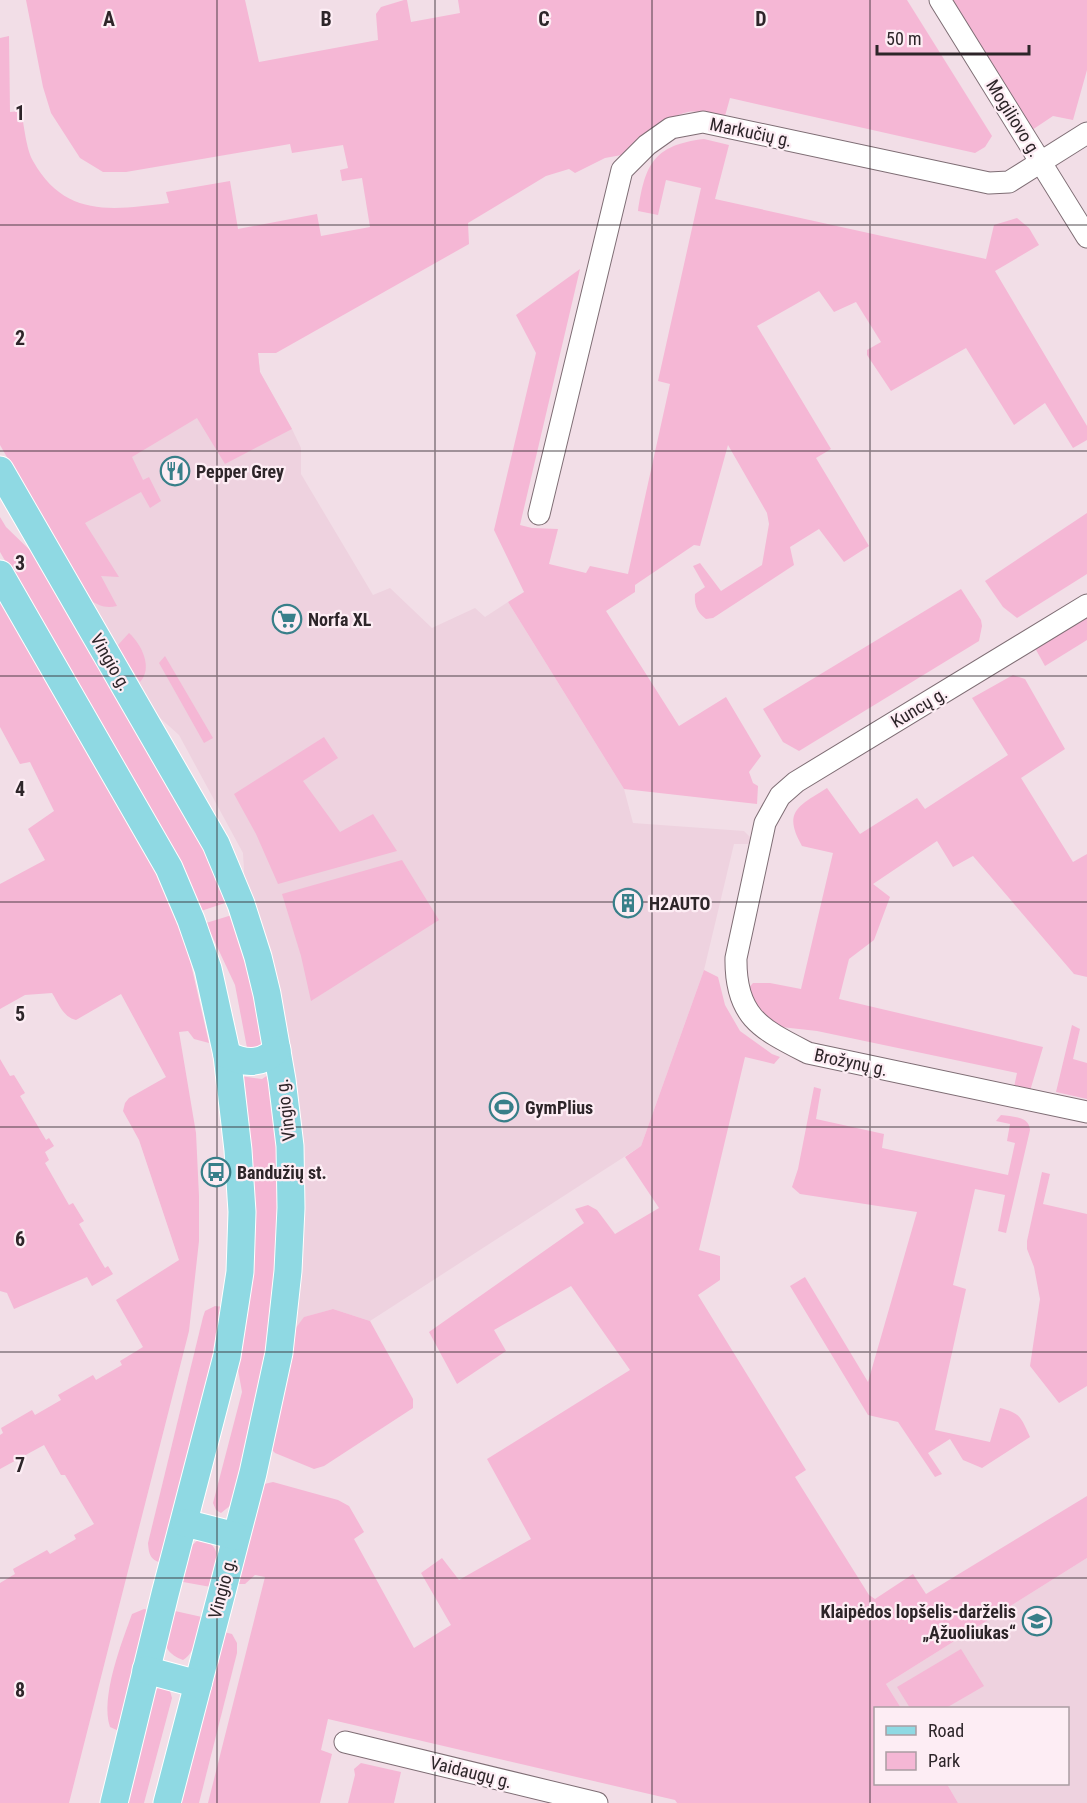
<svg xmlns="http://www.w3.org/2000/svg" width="1087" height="1803" viewBox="0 0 1087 1803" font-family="'Roboto Condensed',sans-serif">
  <rect width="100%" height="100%" fill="#f2dee7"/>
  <!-- built -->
  <g fill="#eed2df">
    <polygon points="258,353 260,372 292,429 301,448 301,474 373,595 390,588 432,628 475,608 485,617 508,602 624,789 633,823 744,831 750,837 750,844 734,844 704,970 641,1146 370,1321 333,1309 305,1317 295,1329 301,1250 245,887 243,853 179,735 150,709 24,487"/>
    <polygon points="1087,1558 1087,1803 958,1803 947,1784 1068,1784 1068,1708 901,1708 886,1684"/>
  </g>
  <!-- green -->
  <g fill="#f5b7d5">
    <path d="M26,0H245L259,62L378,40L376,14L381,7L404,0H407L411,22L460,13L458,0H907L992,136L985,147L975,153L730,98L725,116C714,115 699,110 688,112C663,118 642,134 627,154L605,158L575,173L569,169L546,176L468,223L469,244L276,353H258L260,372L292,429L225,464L197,418L132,457L143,480L149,477L161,501L150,508L141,492L85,523L119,577L101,576L117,606C105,609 98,605 88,599L0,445V38L9,36L10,112L21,111C24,124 26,149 33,161C65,218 112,210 169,203L166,192L230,181L238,229L317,214L321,236L370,227L362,178L342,181L340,170L348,168L343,145L292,153L290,144L126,172H103L80,158L51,113L43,87Z"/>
    <polygon points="951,0 1087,0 1087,70 1073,120 1053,116 1032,130"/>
    <path d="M704,139L729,145L715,199L986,259L994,225L1017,218L1029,228L1039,245L995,271L1087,426V440L1073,448L1045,403L1014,425L966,348L891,391L867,355V350L881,342L856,302L834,312L819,291L757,326L831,449L816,458L869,546L844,562L819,529L790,547L794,565L713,618L706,619C697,613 694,605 695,594L705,587L693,566L700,563L721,591L762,565L769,524L767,513L728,445L700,546L694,545L635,585V592L606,611L679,726L726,697L761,756L749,772L753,783L758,786L757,804L624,789L508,602L524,592L494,530L536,353L516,315L580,269L520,525L532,528L558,529L549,564L586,573L590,566L628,574L670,384L658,381L701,188L666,180L658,215L638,211C645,165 653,145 704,139Z"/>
    <polygon points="1087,513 1087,574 1017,618 1003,607 985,581"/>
    <polygon points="0,517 6,527 36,556 198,833 228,902 201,911 182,864 0,552"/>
    <polygon points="961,589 981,620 982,626 979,641 799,751 783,742 763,709"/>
    <path d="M0,601L169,894L187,947L209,1043L194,1039L188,1031L179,1032L196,1133L199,1196V1241L189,1331L69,1803H0V1583L15,1574L13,1569L47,1550L50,1554L76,1539L74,1535L94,1524L65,1475H61L44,1445L0,1469V1435L3,1433L1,1428L32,1410L35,1415L61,1400L58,1395L93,1375L96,1380L122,1365L120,1361L143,1347L116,1300L179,1260L139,1140L123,1111L125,1103L129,1098L166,1077L121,994L76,1020C63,1017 59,1004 52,993L25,995L0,1009V884L45,860L28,829L54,811L30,762L20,764L0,727Z"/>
    <polygon points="1087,616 1087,640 1045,666 1035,648"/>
    <path d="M129,633C142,645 153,668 140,682L121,652L118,645Z"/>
    <polygon points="165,656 213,738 204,743 159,663"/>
    <path d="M1013,675L1025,679L1065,749L1021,778L1073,862L1087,854V977L1074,974L973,856L953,867L937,841L873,884L890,897L874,940L849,959L839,999L1043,1047L1030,1091L1014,1087L1017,1073L817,1031L781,1027L762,1015L744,993L753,983H770L801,989L833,853L802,846C782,811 799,806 827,788L860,834L917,798L925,809L1008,755L972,698Z"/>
    <polygon points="324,737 338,758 303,781 340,832 373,814 397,851 278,884 256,834 234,794"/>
    <polygon points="402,860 439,920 311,1001 301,956 282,894"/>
    <polygon points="232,915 253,984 265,1047 248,1053 235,985 206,923"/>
    <polygon points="704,970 718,977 725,1005 740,1031 772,1054 780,1057 774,1064 745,1057 699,1250 720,1256 720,1280 698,1295 806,1470 795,1477 869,1595 875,1599 913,1574 926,1594 1087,1496 1087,1558 886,1684 901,1708 876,1708 876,1784 947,1784 958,1803 677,1803 675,1800 328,1719 321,1750 332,1754 320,1803 208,1803 265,1577 255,1575 245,1584 236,1584 260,1485 273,1482 338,1500 349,1506 364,1532 354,1539 414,1648 451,1625 421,1573 442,1558 459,1580 531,1539 487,1459 630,1370 571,1286 494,1330 506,1351 457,1384 429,1332 584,1223 575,1209 588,1205 597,1210 615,1234 659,1208 625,1157 641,1146"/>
    <polygon points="1072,1025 1080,1029 1073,1059 1087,1063 1087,1099 1056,1092"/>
    <polygon points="0,1059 10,1076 14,1075 25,1093 20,1096 46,1140 49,1138 54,1146 45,1152 49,1160 45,1163 69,1205 73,1203 84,1221 79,1224 105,1268 108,1266 113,1274 92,1286 87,1277 14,1309 7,1293 0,1291"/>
    <polygon points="271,1073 283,1234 264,1374 231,1505 221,1513 216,1510 213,1503 242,1392 237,1364 240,1076 262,1079"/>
    <path d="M814,1087L821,1089L816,1119L884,1134L882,1148L1008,1175L1015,1143L1007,1141L1010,1124L996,1121L1001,1115C1013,1117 1029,1116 1030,1130L1006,1233L998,1231L1005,1195L975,1189L953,1285L966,1289L935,1430L990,1442L1000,1408C1021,1413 1021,1418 1030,1437L982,1468L963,1460L950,1439L928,1453L942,1474L935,1477L898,1422L868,1415L790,1286L805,1277L868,1382L917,1212L800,1194L792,1187L798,1169Z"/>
    <polygon points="1042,1172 1050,1174 1043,1204 1087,1214 1087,1386 1059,1403 1030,1366 1040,1299 1034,1267 1027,1249 1027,1241"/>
    <path d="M215,1306L223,1307L211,1370L161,1563C150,1559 149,1555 148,1543L203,1317L205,1311Z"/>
    <polygon points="333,1309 370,1321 413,1399 413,1408 324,1466 314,1469 275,1453 270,1448 295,1329 304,1317"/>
    <path d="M198,1540C226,1542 216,1569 211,1587L183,1582L190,1547Z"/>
    <path d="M144,1609L149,1610L119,1731L110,1727C100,1697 122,1642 132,1614Z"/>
    <path d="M175,1611L202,1617C198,1632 197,1651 183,1660C155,1649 168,1634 175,1611Z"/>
    <polygon points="224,1632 232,1634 237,1643 237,1653 199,1803 181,1803"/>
    <polygon points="961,1649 984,1686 946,1708 910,1708 897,1687"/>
    <polygon points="164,1687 170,1691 172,1698 144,1803 125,1803 152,1694 158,1688"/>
    <polygon points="361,1763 401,1772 394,1803 348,1803 355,1775 354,1769"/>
  </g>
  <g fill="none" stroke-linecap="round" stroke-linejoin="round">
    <!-- minor casing -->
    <g stroke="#7e6d74" stroke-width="23">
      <g id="minor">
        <polyline points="940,0 1087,237"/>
        <polyline points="539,514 622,170 647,145 671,128 703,122 989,183 1009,182 1087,133"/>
        <path d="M1087,605L796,782L780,796L765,823L736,958C735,1017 761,1029 808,1053L1087,1112"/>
        <polyline points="345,1742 597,1803"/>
      </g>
    </g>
    <!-- major casing -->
    <g stroke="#fff" stroke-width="29">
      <g id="major">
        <polyline points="0,470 216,844 241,904 258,957 267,994 282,1080 290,1146 291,1208 288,1271 279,1353 253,1473 167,1803"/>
        <polyline points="0,574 169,868 191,920 208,969 227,1055 238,1150 242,1212 240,1272 227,1356 165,1594 114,1803"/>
        <path d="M227,1055C245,1064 261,1065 277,1050"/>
        <polyline points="185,1523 236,1536"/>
        <polyline points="146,1670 198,1684"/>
      </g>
    </g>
    <!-- minor -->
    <use href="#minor" stroke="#fff" stroke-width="21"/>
    <!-- major -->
    <use href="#major" stroke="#8fd9e3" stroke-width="27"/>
  </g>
  <!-- grid -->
  <path fill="none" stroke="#2d2529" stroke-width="1.5" stroke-opacity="0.55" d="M217,0V1803M435,0V1803M652,0V1803M870,0V1803M0,225H1087M0,451H1087M0,676H1087M0,902H1087M0,1127H1087M0,1352H1087M0,1578H1087"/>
  <!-- icons -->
  <defs>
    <g id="restaurant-ring" transform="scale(1.5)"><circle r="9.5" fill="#fdedf4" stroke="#387f89" stroke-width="1.5"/><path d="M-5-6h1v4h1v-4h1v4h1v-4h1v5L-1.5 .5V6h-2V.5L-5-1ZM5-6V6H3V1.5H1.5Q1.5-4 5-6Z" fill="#387f89"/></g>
    <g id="supermarket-ring" transform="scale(1.5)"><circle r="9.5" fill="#fdedf4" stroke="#387f89" stroke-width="1.5"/><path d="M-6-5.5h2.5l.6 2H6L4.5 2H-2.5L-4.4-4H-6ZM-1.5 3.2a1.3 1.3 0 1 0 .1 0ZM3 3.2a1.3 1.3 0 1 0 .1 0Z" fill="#387f89"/></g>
    <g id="building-ring" transform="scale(1.5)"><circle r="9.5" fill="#fdedf4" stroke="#387f89" stroke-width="1.5"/><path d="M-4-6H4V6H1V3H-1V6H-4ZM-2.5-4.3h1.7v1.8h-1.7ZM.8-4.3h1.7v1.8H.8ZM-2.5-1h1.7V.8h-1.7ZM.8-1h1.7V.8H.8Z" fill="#387f89"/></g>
    <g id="stadium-ring" transform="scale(1.5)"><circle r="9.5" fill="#fdedf4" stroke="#387f89" stroke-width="1.5"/><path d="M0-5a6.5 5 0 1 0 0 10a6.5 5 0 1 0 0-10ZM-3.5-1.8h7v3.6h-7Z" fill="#387f89"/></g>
    <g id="bus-ring" transform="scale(1.5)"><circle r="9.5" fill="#fdedf4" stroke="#387f89" stroke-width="1.5"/><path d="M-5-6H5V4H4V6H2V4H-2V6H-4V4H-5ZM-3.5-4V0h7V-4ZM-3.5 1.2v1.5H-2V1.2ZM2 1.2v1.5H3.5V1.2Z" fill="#387f89"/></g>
    <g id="school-ring" transform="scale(1.5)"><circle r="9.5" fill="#fdedf4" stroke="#387f89" stroke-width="1.5"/><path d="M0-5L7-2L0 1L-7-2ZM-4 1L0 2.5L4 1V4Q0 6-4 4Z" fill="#387f89"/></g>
  </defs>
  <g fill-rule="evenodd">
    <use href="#restaurant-ring" x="175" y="471"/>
    <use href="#supermarket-ring" x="287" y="619"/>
    <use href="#building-ring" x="628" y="903"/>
    <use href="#stadium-ring" x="504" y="1107"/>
    <use href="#bus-ring" x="216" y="1172"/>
    <use href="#school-ring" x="1037" y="1621"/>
  </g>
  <g text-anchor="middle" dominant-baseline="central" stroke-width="4.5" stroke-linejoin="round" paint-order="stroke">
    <!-- street labels -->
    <g font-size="18" fill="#2d2529" stroke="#fdedf4">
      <text transform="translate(1014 118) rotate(58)">Mogiliovo g.</text>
      <text transform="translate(751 132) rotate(12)">Markučių g.</text>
      <text transform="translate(111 662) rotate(60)">Vingio g.</text>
      <text transform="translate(919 707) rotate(-31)">Kuncų g.</text>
      <text transform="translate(851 1062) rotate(12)">Brožynų g.</text>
      <text transform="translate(285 1110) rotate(-97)">Vingio g.</text>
      <text transform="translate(222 1588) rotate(-75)">Vingio g.</text>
      <text transform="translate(471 1772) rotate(14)">Vaidaugų g.</text>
    </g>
    <!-- poi labels -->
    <g font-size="18" font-weight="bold" fill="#2d2529" stroke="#fdedf4" text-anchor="start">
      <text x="196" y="471">Pepper Grey</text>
      <text x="308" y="619">Norfa XL</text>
      <text x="649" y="903">H2AUTO</text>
      <text x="525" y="1107">GymPlius</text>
      <text x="237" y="1172">Bandužių st.</text>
      <text x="1016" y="1611" text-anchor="end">Klaipėdos lopšelis-darželis<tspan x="1016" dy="21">„Ąžuoliukas“</tspan></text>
    </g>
  </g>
  <g font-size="20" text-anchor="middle" font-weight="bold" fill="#2d2529" stroke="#fdedf4" stroke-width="4.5" stroke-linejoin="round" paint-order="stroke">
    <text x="109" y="26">A</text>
    <text x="326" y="26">B</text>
    <text x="544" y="26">C</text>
    <text x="761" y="26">D</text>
    <text x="20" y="120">1</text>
    <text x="20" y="345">2</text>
    <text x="20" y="570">3</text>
    <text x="20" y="796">4</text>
    <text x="20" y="1021">5</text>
    <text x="20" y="1246">6</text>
    <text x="20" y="1472">7</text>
    <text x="20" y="1697">8</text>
  </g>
  <!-- legend -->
  <rect x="874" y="1707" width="195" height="78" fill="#fdedf4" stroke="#aa9da3" stroke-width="1.5"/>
  <rect x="886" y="1726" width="30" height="9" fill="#8fd9e3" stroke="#aa9da3" stroke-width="1.5"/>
  <text x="928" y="1737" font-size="18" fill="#2d2529">Road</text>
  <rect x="886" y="1752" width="30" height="18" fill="#f5b7d5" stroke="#aa9da3" stroke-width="1.5"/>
  <text x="928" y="1767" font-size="18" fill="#2d2529">Park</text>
  <!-- scale -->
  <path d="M877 45v9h152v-9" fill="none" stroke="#2d2529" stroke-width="3"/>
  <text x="886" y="45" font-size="18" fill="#2d2529" stroke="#fdedf4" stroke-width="4.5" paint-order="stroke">50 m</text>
</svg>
